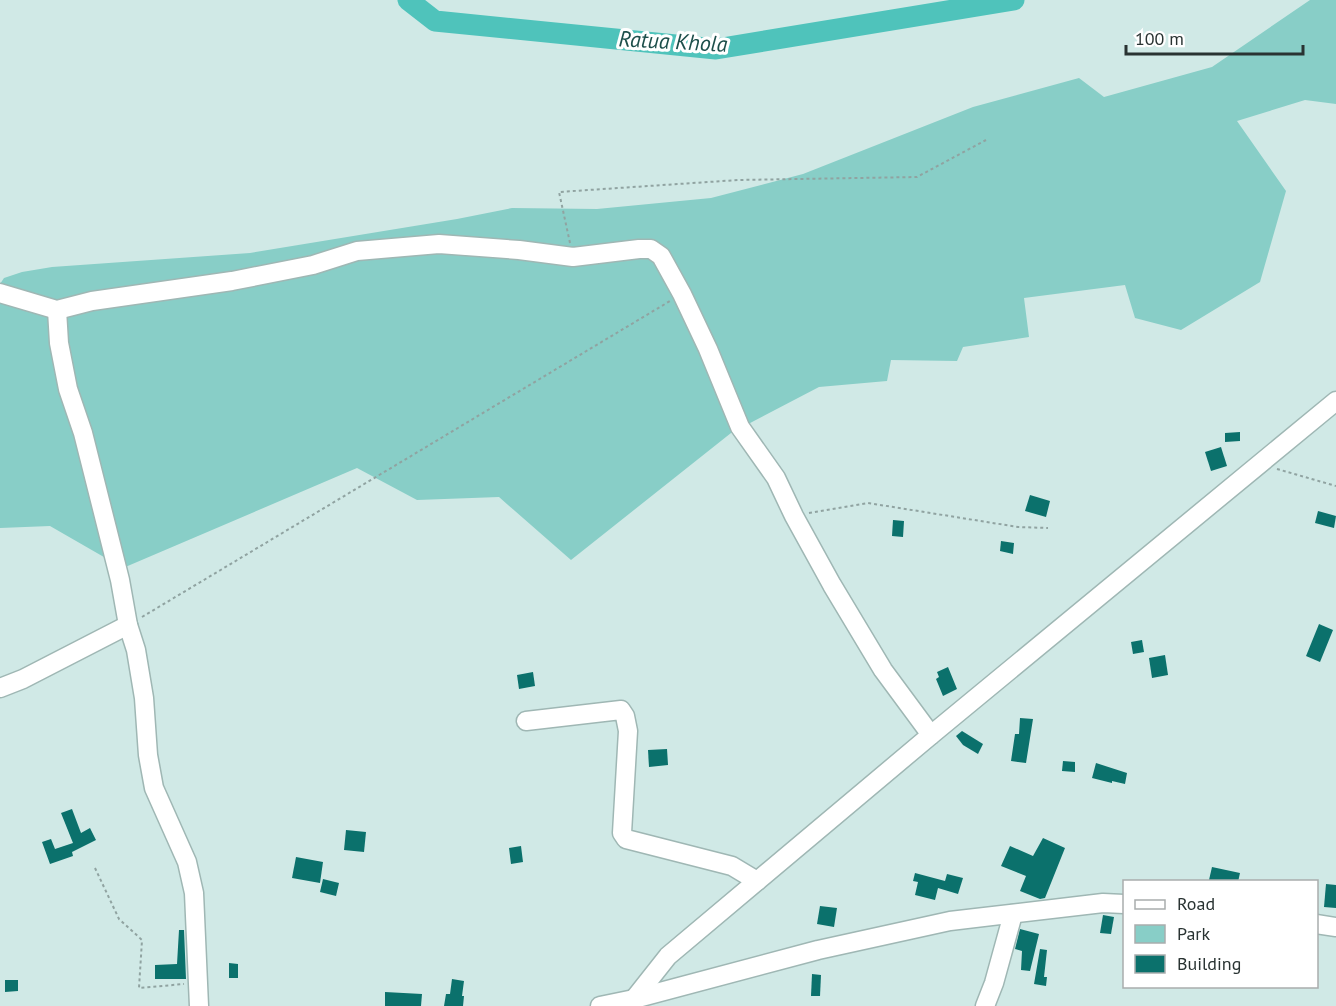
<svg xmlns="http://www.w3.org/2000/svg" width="1336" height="1006" viewBox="0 0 1336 1006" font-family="'PT Sans',sans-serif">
  <rect width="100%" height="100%" fill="#d0e9e6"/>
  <!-- green -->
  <polygon fill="#88cec7" points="1310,0 1336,0 1336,104 1305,100 1237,121 1286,191 1260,282 1181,330 1135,318 1125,285 1024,298 1029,337 963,347 957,361 891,360 887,381 819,387 731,433 571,560 499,497 417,500 357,468 123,568 50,526 0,528 0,284 4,278 22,272 52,267 250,253 457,219 512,208 597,209 711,198 803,174 973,107 1079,78 1104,97 1212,67"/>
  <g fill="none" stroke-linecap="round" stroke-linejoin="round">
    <!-- river -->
    <polyline stroke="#4fc3bb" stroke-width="21" points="408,0 435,21 716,49 1014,0"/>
  </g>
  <!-- building -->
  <g fill="#0b716c">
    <polygon points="1240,432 1240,441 1225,442 1225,433"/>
    <polygon points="1221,447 1227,466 1211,471 1205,452"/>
    <polygon points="1030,495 1050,501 1046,517 1025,511"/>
    <polygon points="1318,511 1336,516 1334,528 1315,523"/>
    <polygon points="893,520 904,521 903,537 892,536"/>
    <polygon points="1001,541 1014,543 1013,554 1000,551"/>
    <polygon points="1319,624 1333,630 1320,662 1306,656"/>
    <polygon points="1142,640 1144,652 1133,654 1131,642"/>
    <polygon points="1165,655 1168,675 1152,678 1149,658"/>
    <polygon points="948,667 957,689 943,696 936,679 939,677 937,672"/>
    <polygon points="533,672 535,686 519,689 517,675"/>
    <polygon points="1020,718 1033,719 1026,763 1011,761 1015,734 1019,734"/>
    <polygon points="962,731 983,744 978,754 963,745 956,736"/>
    <polygon points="667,749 668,765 649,767 648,750"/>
    <polygon points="1063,761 1075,762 1075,772 1062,771"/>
    <polygon points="1096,763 1127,773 1125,784 1112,781 1112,783 1092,778"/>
    <polygon points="72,809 81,833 90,828 96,840 72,852 73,856 50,864 42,842 51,839 55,849 73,843 61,813"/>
    <polygon points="346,830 366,832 364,852 344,850"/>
    <polygon points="1043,838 1065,848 1045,898 1040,899 1020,891 1026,876 1001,866 1010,846 1033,856"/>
    <polygon points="521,846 523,862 511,864 509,848"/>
    <polygon points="296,857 323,862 320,883 292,878"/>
    <polygon points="1212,867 1240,873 1238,882 1209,880"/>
    <polygon points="915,873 945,881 947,874 963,878 958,894 938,888 935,900 915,895 918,882 913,881"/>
    <polygon points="323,879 339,883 336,896 320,892"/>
    <polygon points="1326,884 1336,885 1336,908 1324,907"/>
    <polygon points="820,906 837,908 834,927 817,924"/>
    <polygon points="1103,915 1114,917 1111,934 1100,933"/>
    <polygon points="1020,929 1039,934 1030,971 1021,970 1022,951 1015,949"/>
    <polygon points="179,930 184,930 186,979 155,979 155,965 177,964"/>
    <polygon points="1040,949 1047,950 1044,977 1047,977 1046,986 1034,984"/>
    <polygon points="229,963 238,964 238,978 229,978"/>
    <polygon points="812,974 821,975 820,996 811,996"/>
    <polygon points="452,979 464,981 462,996 464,996 463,1006 444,1006 446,994 450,994"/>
    <polygon points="5,980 18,980 18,991 5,992"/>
    <polygon points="385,992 422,994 421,1006 385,1006"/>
  </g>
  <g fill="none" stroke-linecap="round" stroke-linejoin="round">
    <!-- minor casing -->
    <g stroke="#9fb7b4" stroke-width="21">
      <g id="minor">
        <polyline points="0,293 57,310 92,301 232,281 313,265 357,251 439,244 519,250 573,257 639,249 651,249 661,256 682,294 708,349 740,427 776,478 794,516 832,585 883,670 931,735"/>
        <polyline points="57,310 59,343 68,389 83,433 120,580 128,625 136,650 144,698 148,755 154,788 187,862 194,893 199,1006"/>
        <polyline points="0,688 23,679 128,625"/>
        <polyline points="526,721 621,710 625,716 628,731 622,833 626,839 732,866 757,881"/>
        <polyline points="1316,924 1336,927"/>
        <polyline points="634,999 668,956 931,735 1336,401"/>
        <polyline points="600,1006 634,999 818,950 950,921 1103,903 1124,904"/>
        <polyline points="985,1006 994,983 1013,914"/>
      </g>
    </g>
    <!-- path -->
    <g stroke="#90a3a1" stroke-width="2" stroke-dasharray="3 3" stroke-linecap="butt">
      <polyline points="570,243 559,192 738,180 917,177 986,140"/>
      <polyline points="1277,469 1336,486"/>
      <polyline points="809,513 868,503 1018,527 1048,528"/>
      <polyline points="142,617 670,301"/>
      <polyline points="95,868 119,919 142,940 139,988 184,984"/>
    </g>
    <!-- minor -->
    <use href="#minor" stroke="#fff" stroke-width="18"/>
  </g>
  <g text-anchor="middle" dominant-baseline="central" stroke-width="6" stroke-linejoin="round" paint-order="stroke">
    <!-- water labels -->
    <g font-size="22" font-style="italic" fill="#1d4f4b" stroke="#fff">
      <text transform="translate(673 41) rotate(3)">Ratua Khola</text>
    </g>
  </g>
  <!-- legend -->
  <rect x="1123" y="880" width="195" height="108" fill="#ffffff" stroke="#a9adad" stroke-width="1.5"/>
  <rect x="1135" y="900" width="30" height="9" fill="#ffffff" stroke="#a9adad" stroke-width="1.5"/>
  <text x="1177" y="910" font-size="18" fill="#293332">Road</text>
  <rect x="1135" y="925" width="30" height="18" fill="#88cec7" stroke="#a9adad" stroke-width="1.5"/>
  <text x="1177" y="940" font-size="18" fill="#293332">Park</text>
  <rect x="1135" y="955" width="30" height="18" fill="#0b716c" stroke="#a9adad" stroke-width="1.5"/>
  <text x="1177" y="970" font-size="18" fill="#293332">Building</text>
  <!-- scale -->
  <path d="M1126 45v9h177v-9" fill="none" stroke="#293332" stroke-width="3"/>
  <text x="1135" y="45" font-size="18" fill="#293332" stroke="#ffffff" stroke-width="4.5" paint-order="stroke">100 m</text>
</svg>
